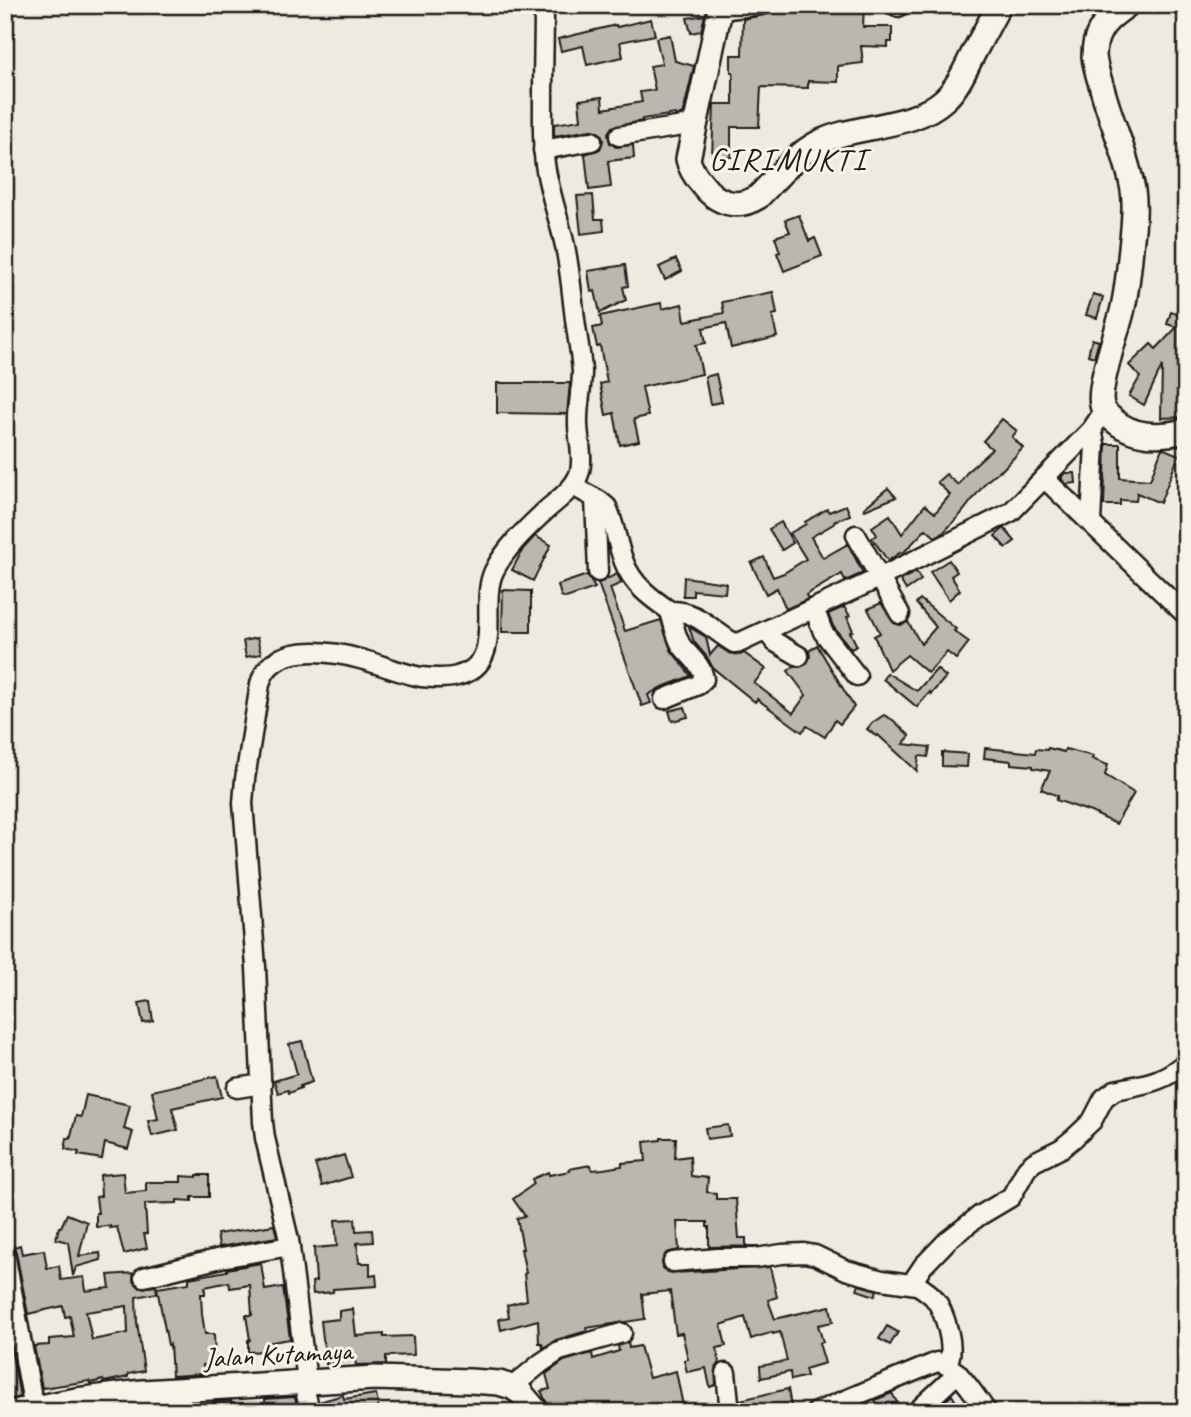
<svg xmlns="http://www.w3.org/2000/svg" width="1191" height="1417" viewBox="0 0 1191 1417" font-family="Caveat,sans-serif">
  <rect width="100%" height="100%" fill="#eeeae0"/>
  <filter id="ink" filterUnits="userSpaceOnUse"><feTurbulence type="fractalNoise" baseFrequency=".0143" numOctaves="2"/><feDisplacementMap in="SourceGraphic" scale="14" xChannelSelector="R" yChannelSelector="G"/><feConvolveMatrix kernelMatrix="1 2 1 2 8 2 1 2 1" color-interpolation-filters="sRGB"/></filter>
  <g filter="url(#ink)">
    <!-- building -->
    <g fill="#bab7af" stroke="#1c1c1c" stroke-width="2" fill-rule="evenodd">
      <polygon points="772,5 864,5 863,27 892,27 892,42 888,42 888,47 861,46 863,63 838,66 838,82 808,81 808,88 761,87 759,127 731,127 731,157 712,157 714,104 733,104 733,72 731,72 731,55 742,55 743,19 767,14 771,10"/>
      <polygon points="705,15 701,31 691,33 687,18"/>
      <polygon points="651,19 655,35 620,42 623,57 587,65 583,46 561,51 558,39 616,25 617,27"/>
      <polygon points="670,35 675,61 694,66 683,114 676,116 675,114 642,119 642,121 612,127 608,133 610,143 616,147 633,145 634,158 608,161 611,187 589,190 585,154 600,149 603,140 601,134 596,131 591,130 554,136 554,124 581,120 579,100 602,97 603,109 642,102 640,92 655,90 650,66 662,64 656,38"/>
      <polygon points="593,195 595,219 603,219 604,231 581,234 577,196"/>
      <polygon points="799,215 809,241 815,238 822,256 784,271 777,253 780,252 775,237 790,232 785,220"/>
      <polygon points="676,259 682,271 665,280 659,267"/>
      <polygon points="625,265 628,286 623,287 626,300 600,313 595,291 591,292 588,271"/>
      <polygon points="773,292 777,314 772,315 777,337 731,348 726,323 703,328 706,343 696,345 702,374 642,387 648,416 634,419 639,441 620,445 614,413 606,415 600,384 607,382 600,346 597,347 593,328 602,326 600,316 661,303 662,309 682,304 685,321 724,313 722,302"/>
      <polygon points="1093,294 1103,297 1097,318 1086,315"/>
      <polygon points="1181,295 1186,295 1186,417 1161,418 1162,366 1144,405 1129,396 1140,377 1129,365 1151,344 1156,349 1177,327 1167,324 1171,312 1177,314"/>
      <polygon points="1092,339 1099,341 1094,357 1088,355"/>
      <polygon points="716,374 722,402 710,404 705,377"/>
      <polygon points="497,383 570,383 567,414 497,413"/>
      <polygon points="1002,419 1017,431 1012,437 1023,448 1001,471 1000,470 987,481 961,514 943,533 935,537 926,529 903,553 901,552 888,561 872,538 877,535 872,527 890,515 902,534 925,505 935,513 950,495 937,482 946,474 958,485 968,471 992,449 983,441"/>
      <polygon points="1106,444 1120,444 1120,478 1150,480 1162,448 1179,455 1160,503 1137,493 1136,501 1120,500 1120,505 1104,505"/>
      <polygon points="1065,473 1075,473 1076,483 1066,484 1062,480 1062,476"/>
      <polygon points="888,488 896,497 865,510 864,508"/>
      <polygon points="846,505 850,515 834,521 835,523 811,537 823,558 848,544 863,573 845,581 842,574 806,595 808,599 786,609 777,588 766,594 751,563 764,557 773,577 784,573 806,559 790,533 806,524 805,522 827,509 829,512"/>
      <polygon points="781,522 793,543 782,550 769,529"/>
      <polygon points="1004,528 1015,541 1006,548 995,536"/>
      <polygon points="535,536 551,545 533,581 512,570 523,549"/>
      <polygon points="949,560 957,572 951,576 960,590 949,600 930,572"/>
      <polygon points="916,572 921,580 906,590 900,580"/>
      <polygon points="617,574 622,583 610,588 625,631 661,620 671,650 691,676 660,688 648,695 651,703 642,706 598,583"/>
      <polygon points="587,575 595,588 566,598 561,596 558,585"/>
      <polygon points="684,577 726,583 725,593 693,590 693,596 683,596"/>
      <polygon points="503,590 531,591 531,632 502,632"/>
      <polygon points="920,599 956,629 954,631 969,642 956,659 947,652 928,673 907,655 889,670 874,636 880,633 868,609 881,603 894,623 900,625 908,622 921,644 936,627 916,603"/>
      <polygon points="844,607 850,616 847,617 853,631 850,632 857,646 851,649 833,626 828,614"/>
      <polygon points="689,627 706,637 710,655 718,646 729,653 740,655 744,653 766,669 754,683 793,713 806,695 788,671 794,666 800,667 805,665 810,657 809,651 817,645 854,707 840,724 835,720 825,737 807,726 802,732 757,699 755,702 713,668 707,657 694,642"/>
      <polygon points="257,638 261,654 246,657 243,641"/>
      <polygon points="937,669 946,677 931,694 930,692 917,707 883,679 887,673 917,691"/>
      <polygon points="685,707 688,717 672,721 669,711"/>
      <polygon points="884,715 893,720 910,736 903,744 930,747 928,757 919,756 917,771 878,735 876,736 867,729 872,723"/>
      <polygon points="985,748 1035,753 1036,749 1047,750 1048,748 1064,752 1065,749 1093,756 1092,759 1108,765 1105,775 1134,793 1116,824 1091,812 1056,800 1058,796 1041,789 1050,771 1033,768 1033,766 1011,764 1011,761 984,758"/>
      <polygon points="942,752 968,754 967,767 942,766"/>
      <polygon points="150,1001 153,1021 143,1023 139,1003"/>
      <polygon points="302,1041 312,1082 300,1086 301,1088 289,1093 288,1090 278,1093 274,1081 297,1074 289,1044"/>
      <polygon points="217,1076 222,1097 172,1108 178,1130 152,1136 148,1121 158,1119 152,1091"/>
      <polygon points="86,1095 130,1105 124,1129 133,1132 128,1149 105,1143 102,1159 78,1155 79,1152 65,1149 67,1138 70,1139 76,1116 81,1117"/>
      <polygon points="728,1125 730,1136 707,1139 705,1128"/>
      <polygon points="661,1138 676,1138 675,1158 690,1156 691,1176 708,1178 707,1192 716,1193 716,1199 736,1199 739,1238 746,1238 746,1246 759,1246 709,1247 709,1227 707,1227 707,1222 677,1222 679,1250 666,1253 662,1262 663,1268 668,1272 674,1273 770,1267 777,1297 768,1300 775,1319 830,1306 833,1322 818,1325 823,1342 819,1343 825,1363 805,1369 807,1376 791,1380 790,1372 761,1378 760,1366 787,1361 780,1332 773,1334 773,1332 751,1339 745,1317 721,1325 726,1346 717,1348 719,1364 715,1369 716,1385 710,1387 706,1368 687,1372 684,1360 688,1359 682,1333 676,1334 670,1291 642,1294 645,1319 586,1328 587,1331 556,1340 543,1348 542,1343 539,1343 538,1320 501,1330 499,1319 509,1317 507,1305 527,1300 524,1274 526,1273 521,1249 523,1249 517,1218 525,1216 513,1199 534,1184 532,1179 548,1172 549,1175 570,1171 569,1169 591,1165 592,1170 603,1169 622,1166 622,1163 646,1161 644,1142 661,1140"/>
      <polygon points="344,1155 351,1177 322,1186 315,1164"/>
      <polygon points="123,1173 125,1193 146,1191 146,1182 181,1182 181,1176 197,1177 197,1175 209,1175 209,1197 192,1197 192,1201 177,1200 177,1203 145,1204 147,1234 144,1234 147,1248 124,1254 117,1227 110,1228 110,1226 96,1227 96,1213 98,1213 96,1197 101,1196 100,1175"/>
      <polygon points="67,1214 87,1222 79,1256 100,1253 101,1260 76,1267 73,1276 68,1242 56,1239 59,1227 61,1227"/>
      <polygon points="355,1219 356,1231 372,1230 373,1242 357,1243 359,1263 370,1263 370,1276 376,1275 377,1286 333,1289 333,1292 313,1294 312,1282 316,1281 314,1248 337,1246 335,1220"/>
      <polygon points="274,1225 277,1237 219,1247 217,1234"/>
      <path d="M20,1245L22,1254L44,1250L47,1268L59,1266L61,1280L84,1277L86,1291L110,1288L108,1275L134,1273L133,1280L140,1288L156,1286L157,1293L136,1297L137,1322L144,1371L128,1374V1377L104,1382L103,1380L90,1383L89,1381L42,1388L34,1346L49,1345V1339L74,1337L70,1316L65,1317L63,1306L28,1314L16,1252L14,1247ZM127,1306L128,1333L92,1340L86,1312Z"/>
      <polygon points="261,1263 265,1290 283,1287 290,1339 266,1343 266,1351 248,1352 248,1340 250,1340 246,1315 252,1315 250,1285 230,1288 229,1282 205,1287 205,1294 201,1294 202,1314 205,1334 214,1334 215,1364 203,1365 204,1374 172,1376 170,1344 168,1345 157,1288 189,1283 189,1278 227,1271 227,1269"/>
      <polygon points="859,1285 877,1290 875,1296 857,1290"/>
      <polygon points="353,1309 356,1336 384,1334 384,1337 413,1336 414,1355 386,1356 386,1364 356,1365 355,1360 326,1364 321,1321 339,1319 339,1311"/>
      <polygon points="887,1326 898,1332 890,1345 879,1339"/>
      <polygon points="628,1342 629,1348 640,1346 649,1378 676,1371 683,1406 656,1412 614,1412 612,1406 591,1412 551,1412 541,1391 550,1389 546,1374 564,1361 592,1353 593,1359 619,1351 618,1346"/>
      <polygon points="5,1343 10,1343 20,1397 5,1401"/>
      <polygon points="788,1389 792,1412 741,1412 740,1400"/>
      <polygon points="892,1393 902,1412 881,1412 875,1400"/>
      <polygon points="376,1394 379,1410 366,1412 321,1412 319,1402 343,1395 344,1399"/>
      <polygon points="952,1395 960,1409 968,1404 973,1412 939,1412 937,1408"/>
      <polygon points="295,1397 298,1412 266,1412 265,1399"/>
      <polygon points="231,1401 231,1412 213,1412 213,1402"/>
    </g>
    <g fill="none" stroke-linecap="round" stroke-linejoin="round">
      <!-- minor casing -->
      <g stroke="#1c1c1c" stroke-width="23">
        <g id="minor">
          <polyline points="897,5 898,7"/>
          <polyline points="720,10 761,5"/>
          <polyline points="619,136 696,124"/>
          <polyline points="543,150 592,141"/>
          <polyline points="1044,478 1186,615"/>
          <path d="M573,486L600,501L607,507C615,525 617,544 624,562C632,584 651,598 670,611C695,609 713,631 734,643L741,642L879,578L1011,512L1092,429L1104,411"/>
          <polyline points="595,498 598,572"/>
          <polyline points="1091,522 1095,444 1092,429"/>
          <polyline points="856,535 900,614"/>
          <polyline points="814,608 823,632 857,676"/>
          <polyline points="766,631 775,642 799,656"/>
          <path d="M664,699L698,685L704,679C702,664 689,656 681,645C675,634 673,622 670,611"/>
          <polyline points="237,1088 262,1084"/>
          <polyline points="5,1254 34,1408"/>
          <polyline points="673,1262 718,1258 756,1258 782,1254 804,1253 815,1255 846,1270 882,1280 917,1285"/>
          <polyline points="144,1277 221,1258 290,1246"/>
          <path d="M947,1363C957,1350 944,1310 934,1298C929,1292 922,1288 916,1284L915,1278L923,1266L948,1240L979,1216L1011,1197L1027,1168L1034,1162L1062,1148L1074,1138L1092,1121L1104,1098L1115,1090C1143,1084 1163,1083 1186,1062"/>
          <polyline points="726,1373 730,1412"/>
          <polyline points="303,1381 310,1412"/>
          <path d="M307,1381L289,1240L265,1138L263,1122L256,967L243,803L245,779L260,684C270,643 327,650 360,659C380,664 400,673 421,677C432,678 446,679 457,676C507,664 478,604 494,571C505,549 525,530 542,514C555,501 575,490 580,471C584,455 577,436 578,419C578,403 582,387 582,372C581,354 577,336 575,319C572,295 570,270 565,246C559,218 549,192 545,164C542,143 543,122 543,100C543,69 544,37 544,5"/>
          <polyline points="512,1387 541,1363 559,1351 622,1333"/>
          <polyline points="142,1392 144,1412"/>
          <path d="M816,1412L937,1362C957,1364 975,1396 987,1412"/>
          <polyline points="916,1412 958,1373"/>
        </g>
      </g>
      <!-- major casing -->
      <g stroke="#1c1c1c" stroke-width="28">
        <g id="major">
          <path d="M721,5L688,159C690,169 695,176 702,184C716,203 737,210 758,197C775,180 796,154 818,143C858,123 911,130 945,99C957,88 964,72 971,58C980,40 990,23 999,5"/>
          <path d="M1127,5C1117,13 1106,19 1100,31C1096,38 1094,48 1094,56C1095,67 1099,78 1102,88C1111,122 1127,155 1133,190C1136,209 1133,229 1131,248C1129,269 1127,291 1122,312C1117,332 1097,388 1102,405C1103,411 1107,414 1111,418C1133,438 1158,437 1186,431"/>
          <polyline points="14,1412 76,1400 142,1392 375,1378 470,1381 499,1383 512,1387 521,1393 537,1412"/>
        </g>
      </g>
      <!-- minor -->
      <use href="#minor" stroke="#f7f3e8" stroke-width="18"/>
      <!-- major -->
      <use href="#major" stroke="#f7f3e8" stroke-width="23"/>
    </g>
  </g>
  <g text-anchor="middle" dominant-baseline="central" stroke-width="6" stroke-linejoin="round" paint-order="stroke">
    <!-- street labels -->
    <g font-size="28" fill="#1c1c1c" stroke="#f7f3e8">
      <text transform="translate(278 1354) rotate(-3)">Jalan Kutamaya</text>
    </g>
    <!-- quarter labels -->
    <g font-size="32" letter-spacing="2" fill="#1c1c1c" stroke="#f7f3e8">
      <text x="788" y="159">GIRIMUKTI</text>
    </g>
  </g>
  <!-- margin -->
  <rect width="1191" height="1417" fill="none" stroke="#f7f3e8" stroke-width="28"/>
  <rect x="14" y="14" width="1163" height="1389" fill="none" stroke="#1c1c1c" stroke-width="2.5" filter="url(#ink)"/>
</svg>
